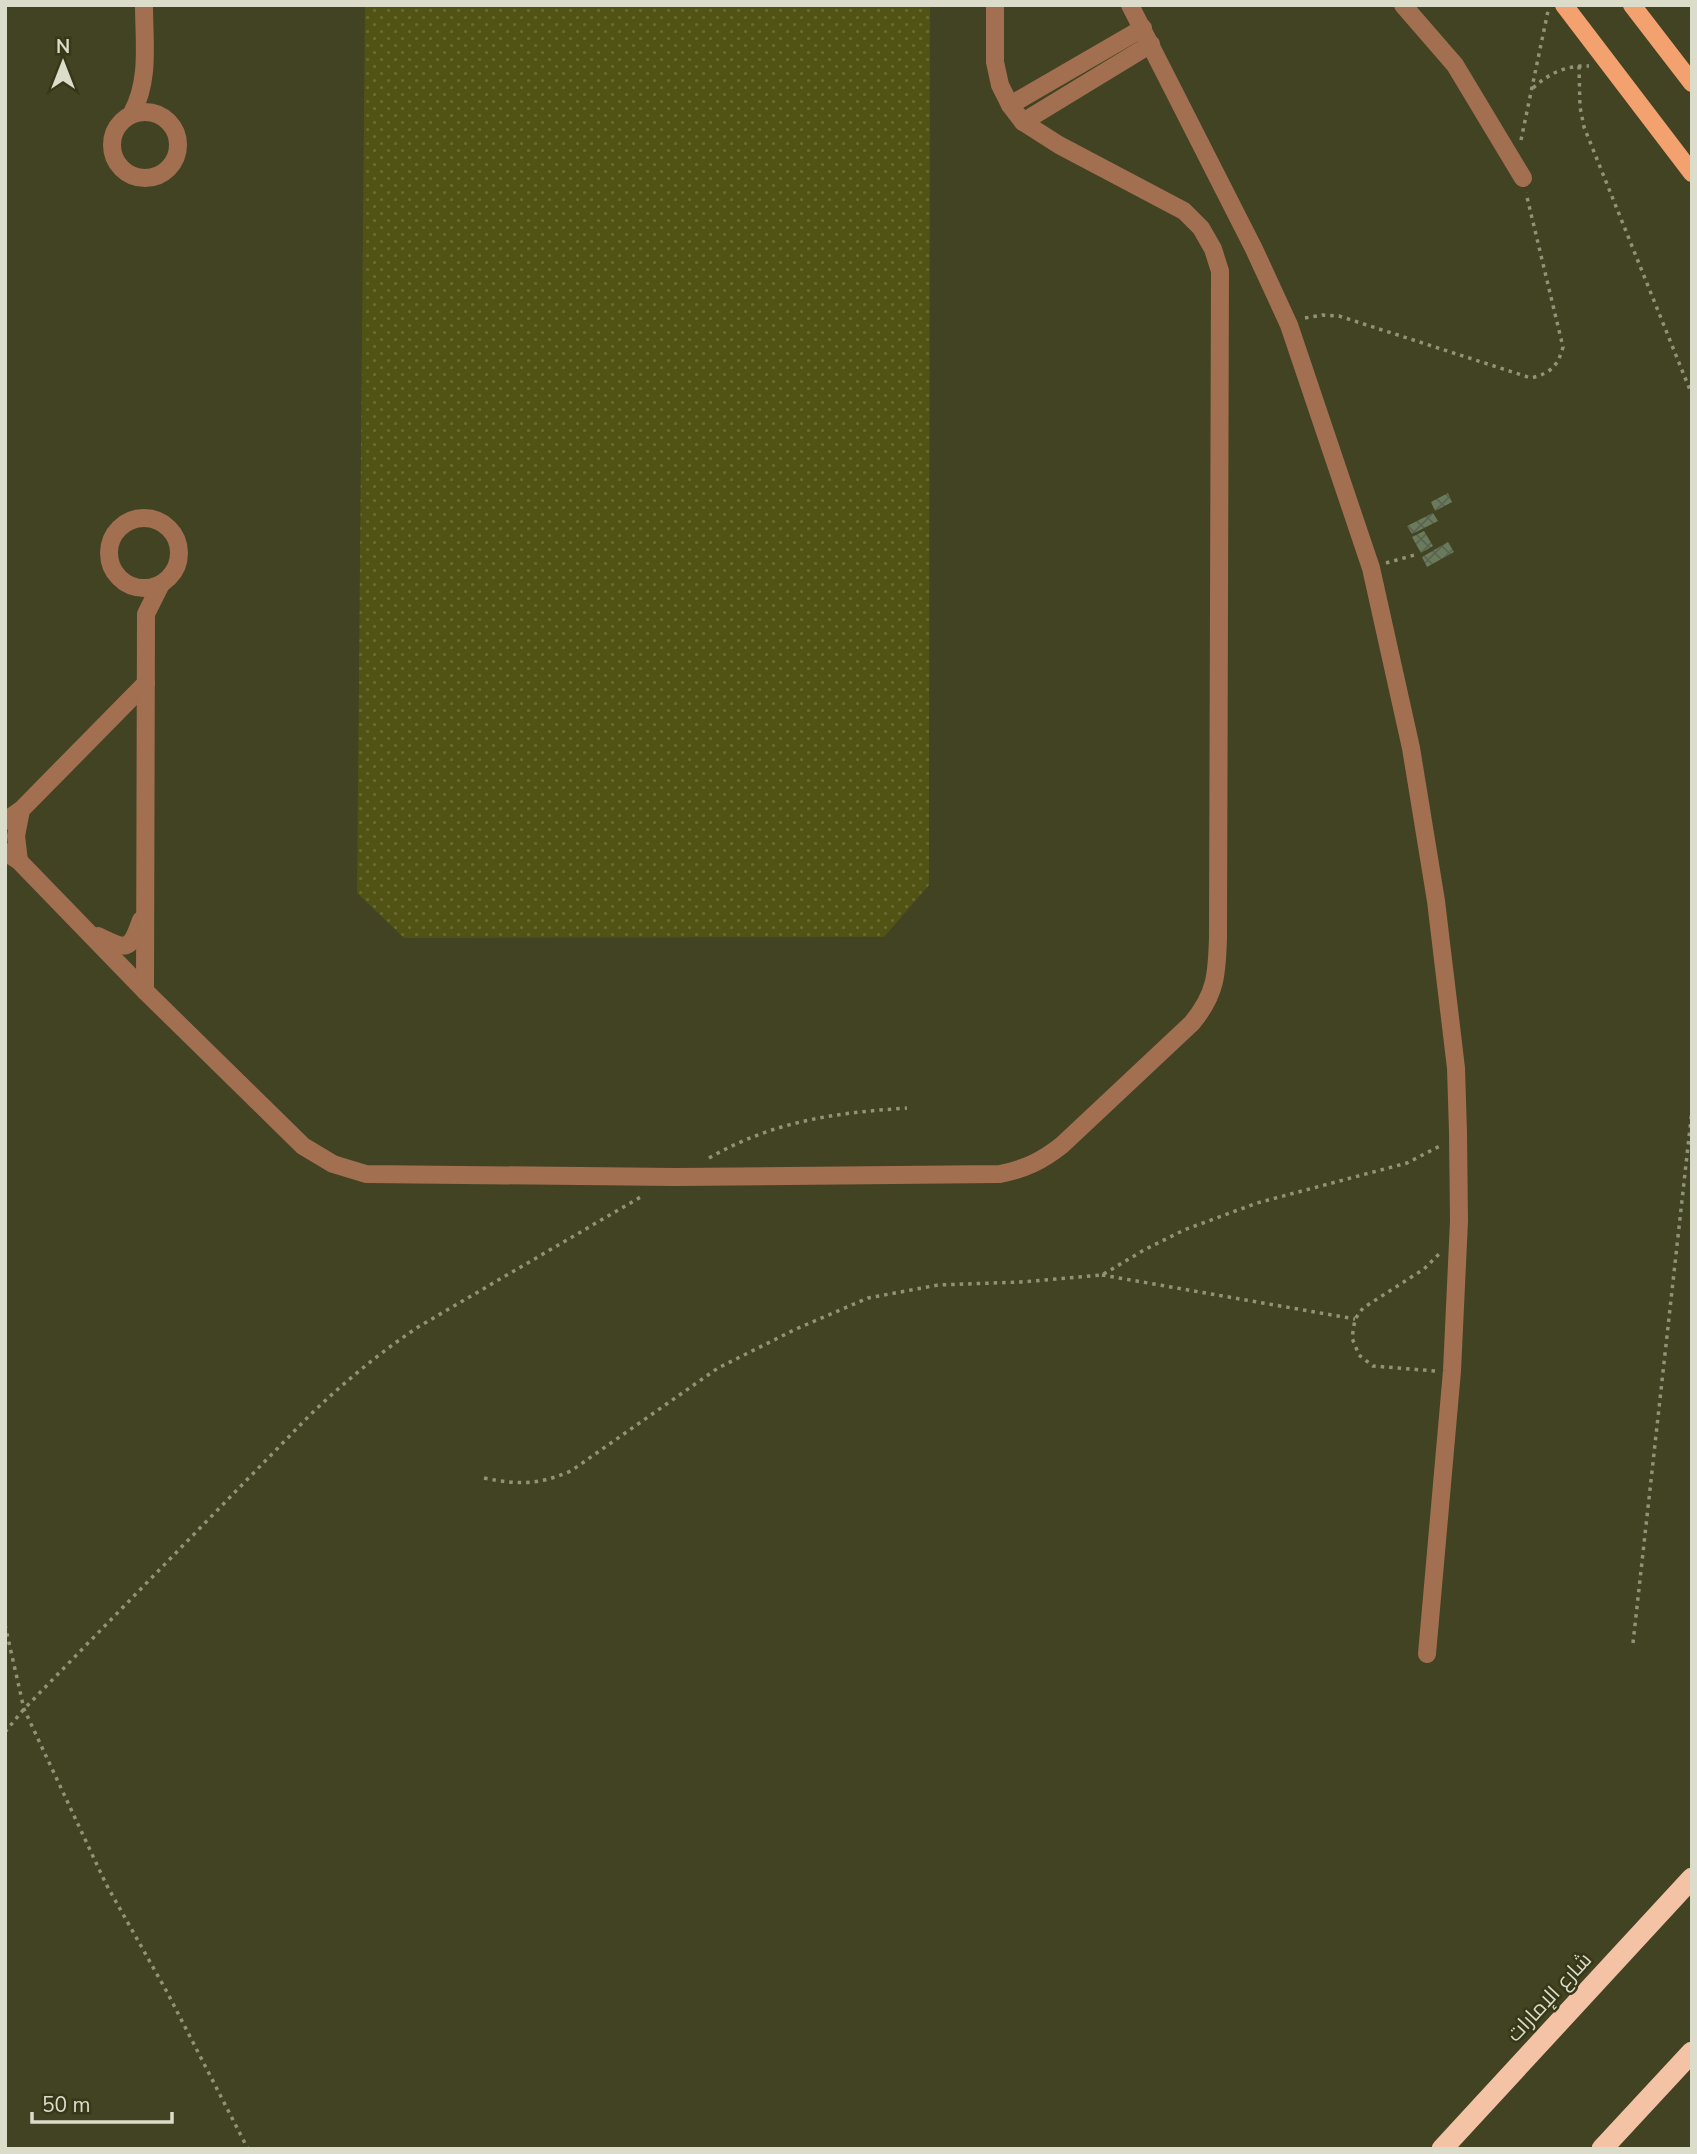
<svg xmlns="http://www.w3.org/2000/svg" width="1697" height="2154" viewBox="0 0 1697 2154" font-family="'Nunito Sans',Cairo,sans-serif">
  <defs>
    <pattern id="grass-dots" width="8" height="8" patternUnits="userSpaceOnUse" patternTransform="scale(1.75)"><rect width="8" height="8" fill="#515314"/><path d="M2 2h.1M6 6h.1" fill="none" stroke="#696b35" stroke-width="1.8" stroke-linecap="round"/></pattern>
    <pattern id="building-cross-hatch" width="8" height="8" patternUnits="userSpaceOnUse" patternTransform="scale(1.75)"><rect width="8" height="8" fill="#6a7b5c"/><path d="M0 0l8 8M0 8l8-8" fill="none" stroke="#5a6450"/></pattern>
  </defs>
  <rect width="100%" height="100%" fill="#414322"/>
  <!-- grass -->
  <polygon fill="url(#grass-dots)" points="365,5 930,5 929,885 884,937 404,938 357,893"/>
  <!-- building -->
  <g fill="url(#building-cross-hatch)">
    <polygon points="1448,493 1452,502 1435,511 1431,502"/>
    <polygon points="1433,513 1438,521 1412,534 1407,526"/>
    <polygon points="1424,531 1433,546 1421,553 1412,537"/>
    <polygon points="1448,542 1454,552 1427,567 1422,557"/>
  </g>
  <g fill="none" stroke-linecap="round" stroke-linejoin="round">
    <!-- path -->
    <g stroke="#919379" stroke-width="3.5" stroke-dasharray="3.5 5" stroke-linecap="butt">
      <polyline points="1579,66 1580,107 1584,127 1692,395"/>
      <path d="M1533,88C1549,73 1567,65 1589,66"/>
      <polyline points="1521,140 1548,11"/>
      <path d="M1305,318L1322,315L1339,316L1531,378C1551,373 1558,366 1563,347L1526,193"/>
      <polyline points="1386,563 1418,554"/>
      <path d="M709,1158C774,1121 833,1113 907,1108"/>
      <polyline points="1102,1275 1355,1319"/>
      <polyline points="1435,1371 1373,1366 1359,1355 1352,1338 1355,1319 1363,1308 1424,1269 1440,1253"/>
      <path d="M484,1478C519,1485 538,1485 571,1471L718,1368L796,1329L868,1298L938,1285L1021,1282L1102,1275L1144,1250L1184,1230L1257,1203L1407,1163L1440,1146"/>
      <polyline points="5,1625 24,1709 106,1884 167,1992 248,2149"/>
      <polyline points="1633,1643 1692,1110"/>
      <path d="M5,1732L24,1709L309,1416C343,1383 378,1354 418,1327L644,1195"/>
    </g>
    <!-- minor -->
    <g stroke="#a26f51" stroke-width="18">
      <polyline points="1130,5 1254,249 1289,325 1371,568 1411,748 1436,901 1456,1068 1458,1132 1459,1221 1452,1371 1427,1654"/>
      <polyline points="1403,5 1455,65 1523,178"/>
      <polyline points="1010,105 1143,28"/>
      <circle cx="145" cy="145" r="33"/>
      <path d="M132,113C150,80 144,42 144,5"/>
      <polyline points="1023,122 1151,44"/>
      <circle cx="144" cy="553" r="35"/>
      <polyline points="5,821 21,810 146,683"/>
      <path d="M5,852L19,861L145,991L303,1146L333,1164L366,1174L676,1177L1000,1174C1025,1169 1042,1161 1062,1145L1192,1023C1216,994 1217,974 1218,937L1220,271L1213,249L1201,228L1184,211L1059,145L1023,122L1010,105L1000,85L995,62V5"/>
      <polyline points="19,861 16,836 21,810"/>
      <path d="M98,936C126,950 130,952 141,920"/>
      <polyline points="145,991 146,614 161,584"/>
    </g>
    <!-- major -->
    <g stroke="#f3a16e" stroke-width="18">
      <polyline points="1564,5 1692,173"/>
      <polyline points="1632,5 1692,83"/>
    </g>
    <!-- highway -->
    <g stroke="#f4c2a5" stroke-width="21">
      <polyline points="1442,2149 1692,1878"/>
      <polyline points="1602,2149 1692,2052"/>
    </g>
  </g>
  <g text-anchor="middle" dominant-baseline="central" stroke-width="5" stroke-linejoin="round" paint-order="stroke">
    <!-- street labels -->
    <g font-size="21" fill="#dbddca" stroke="#373818">
      <text transform="translate(1549 1997) rotate(-47)">شارع الإمارات</text>
    </g>
  </g>
  <!-- border -->
  <rect width="1697" height="2154" fill="none" stroke="#dbddca" stroke-width="14"/>
  <!-- north arrow -->
  <g transform="translate(63 63)" stroke="#373818" stroke-width="5" paint-order="stroke">
  <path d="M0-5L12 26L0 18L-12 26Z" fill="#dbddca"/>
  <text y="-10" font-size="19" font-weight="bold" text-anchor="middle" fill="#dbddca">N</text>
  </g>
  <!-- scale -->
  <path d="M32 2112v10h140v-10" fill="none" stroke="#dbddca" stroke-width="3.5"/>
  <text x="42" y="2112" font-size="21" fill="#dbddca" stroke="#373818" stroke-width="5" paint-order="stroke">50 m</text>
</svg>
